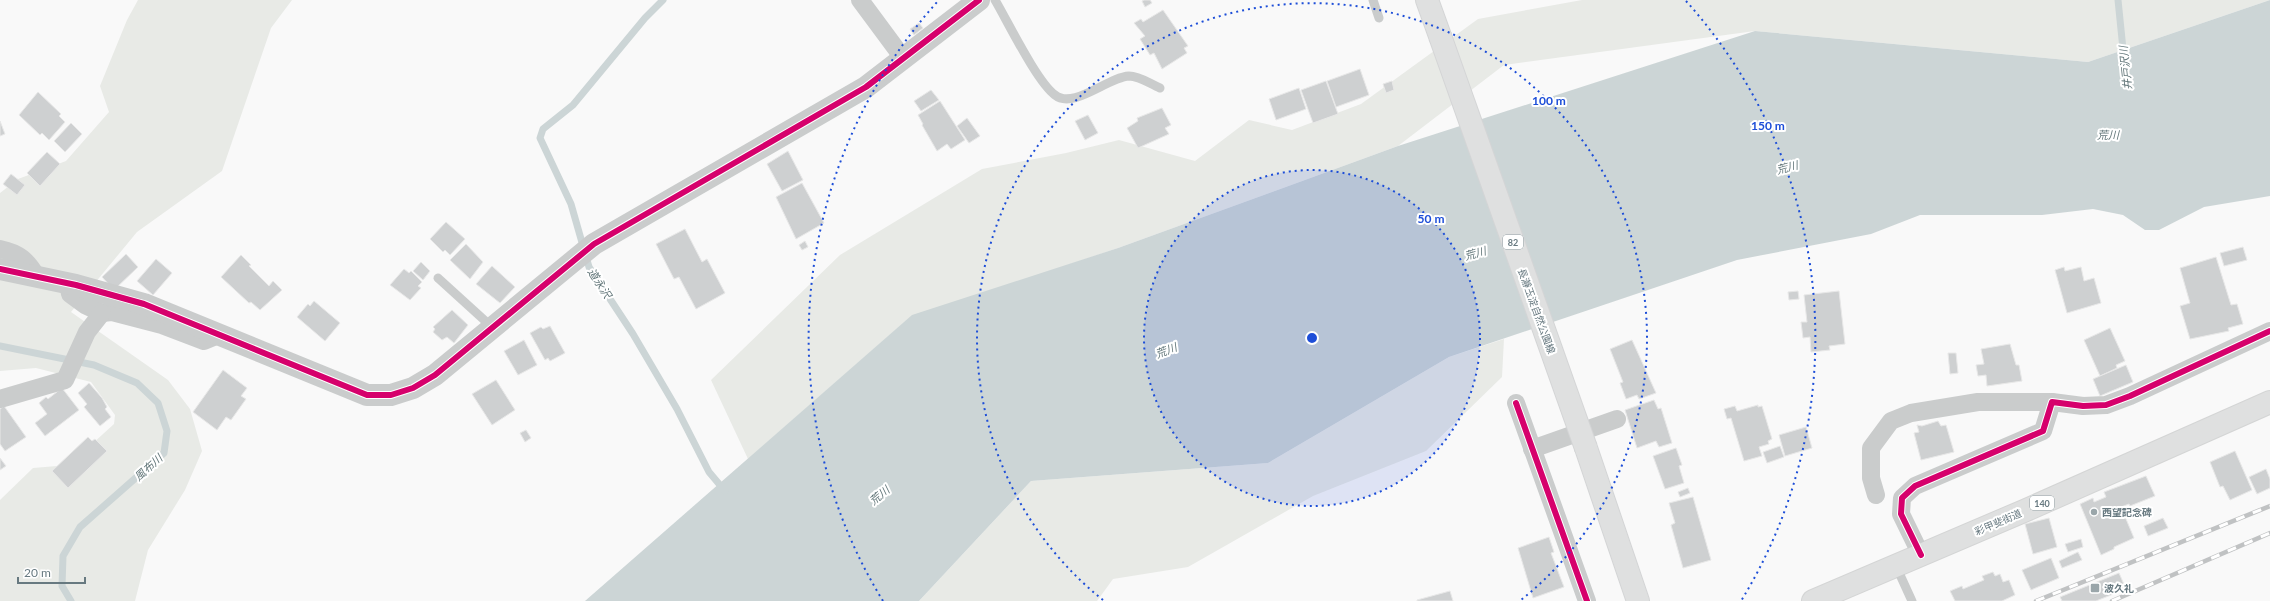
<svg xmlns="http://www.w3.org/2000/svg" width="2270" height="601" viewBox="0 0 2270 601" font-family="Lato,'Noto Sans JP',sans-serif">
  <rect width="100%" height="100%" fill="#f9f9f9"/>
  <!-- green -->
  <g fill="#e8eae6">
    <polygon points="138,0 292,0 271,28 222,171 137,232 71,312 168,380 190,409 202,451 185,490 148,550 135,601 0,601 0,500 33,468 69,465 114,424 115,415 91,382 36,368 0,371 0,269 11,257 0,242 0,193 18,179 66,161 109,112 100,86 127,20"/>
    <polygon points="1582,0 2270,0 2088,62 1755,31 1504,65 1398,146 1118,248 908,319 748,459 711,380 840,255 982,169 1066,153 1119,140 1195,161 1249,120 1292,130 1361,104 1478,19"/>
    <polygon points="1504,339 1502,377 1426,451 1313,496 1188,567 1113,579 1097,601 919,601 1031,481 1268,463 1449,357"/>
  </g>
  <!-- water -->
  <polygon fill="#ccd5d6" points="2270,0 2270,196 2204,207 2159,230 2145,230 2123,215 2093,209 2042,215 1920,215 1871,234 1737,260 1449,357 1268,463 1031,481 919,601 585,601 912,315 1118,248 1398,146 1755,31 2088,62"/>
  <g fill="none" stroke-linecap="round" stroke-linejoin="round">
    <!-- stream -->
    <g stroke="#ccd5d6" stroke-width="7">
      <polyline points="663,0 645,18 573,105 543,129 540,138 571,204 589,267 633,334 677,409 709,472 725,491"/>
      <polyline points="2118,0 2124,59"/>
      <polyline points="0,346 94,365 137,383 158,403 167,431 164,453 80,527 63,556 62,586 71,601"/>
    </g>
  </g>
  <!-- building -->
  <g fill="#ced0d1" stroke="#e8e8e8">
    <polygon points="1144,0 1150,0 1152,3 1145,7 1142,1"/>
    <polygon points="1163,10 1188,46 1184,48 1187,53 1162,69 1154,53 1150,55 1140,39 1145,36 1134,23 1141,19 1143,22"/>
    <polygon points="919,23 923,28 914,35 910,29"/>
    <polygon points="1360,69 1369,95 1336,107 1327,81"/>
    <polygon points="1326,81 1338,114 1313,123 1301,90"/>
    <polygon points="1392,81 1394,90 1386,93 1383,84"/>
    <polygon points="1299,88 1306,109 1276,120 1269,99"/>
    <polygon points="931,90 939,100 921,111 914,101"/>
    <polygon points="38,92 61,114 59,116 65,122 49,140 42,133 40,135 19,115"/>
    <polygon points="940,101 965,140 951,149 947,144 937,151 922,125 923,124 918,115"/>
    <polygon points="1162,108 1171,125 1165,128 1169,134 1138,148 1127,128 1138,121 1137,118"/>
    <polygon points="1088,115 1098,133 1085,140 1075,121"/>
    <polygon points="967,118 980,136 969,143 957,126"/>
    <polygon points="0,121 5,134 0,136"/>
    <polygon points="71,123 82,134 65,152 54,141"/>
    <polygon points="788,151 803,180 782,191 767,164"/>
    <polygon points="47,152 60,164 40,186 27,173"/>
    <polygon points="11,174 25,185 17,195 3,184"/>
    <polygon points="802,183 824,223 796,239 776,197"/>
    <polygon points="446,222 465,239 450,255 445,250 443,252 430,239"/>
    <polygon points="685,229 702,262 707,259 725,293 696,309 679,277 674,279 656,244"/>
    <polygon points="805,241 808,247 802,250 799,245"/>
    <polygon points="466,244 483,262 470,279 450,260"/>
    <polygon points="2243,247 2247,260 2224,266 2220,253"/>
    <polygon points="126,254 138,267 114,290 102,277"/>
    <polygon points="241,255 251,265 249,266 269,286 273,281 282,290 260,310 251,302 249,303 221,277"/>
    <polygon points="2216,257 2231,305 2237,304 2243,324 2228,328 2229,331 2190,339 2180,306 2190,303 2180,268"/>
    <polygon points="156,259 172,273 153,295 137,281"/>
    <polygon points="421,262 430,271 423,280 413,271"/>
    <polygon points="492,266 515,287 500,303 476,284"/>
    <polygon points="2064,267 2065,271 2081,267 2084,281 2094,278 2101,303 2067,313 2055,270"/>
    <polygon points="404,269 409,273 411,271 422,282 418,286 421,288 410,300 390,285"/>
    <polygon points="1798,291 1799,299 1789,300 1788,292"/>
    <polygon points="1839,291 1845,344 1829,346 1830,350 1811,352 1810,337 1803,338 1801,322 1807,322 1804,295"/>
    <polygon points="314,301 340,323 325,341 297,317 308,304 310,306"/>
    <polygon points="452,310 468,325 454,343 447,337 442,340 433,332 435,329 433,327"/>
    <polygon points="550,326 565,353 550,361 548,358 545,360 530,333 541,327 543,329"/>
    <polygon points="2110,328 2125,361 2116,365 2117,368 2100,376 2084,340"/>
    <polygon points="524,340 537,365 518,375 504,351"/>
    <polygon points="1632,340 1656,393 1639,399 1637,395 1626,399 1620,383 1623,382 1610,349"/>
    <polygon points="2010,344 2016,365 2019,365 2022,381 1987,386 1986,375 1978,376 1976,365 1984,364 1981,349"/>
    <polygon points="1948,353 1956,353 1958,373 1950,374"/>
    <polygon points="2126,365 2133,382 2100,396 2093,379"/>
    <polygon points="223,370 247,388 241,396 246,399 231,420 226,417 217,430 193,412"/>
    <polygon points="496,380 515,410 492,425 472,394"/>
    <polygon points="89,383 102,398 107,407 105,409 111,417 100,426 84,407 87,404 78,393"/>
    <polygon points="62,388 79,410 45,436 35,423 47,414 39,403 46,397 48,399"/>
    <polygon points="1654,400 1658,409 1661,408 1672,443 1659,447 1656,441 1637,448 1625,410"/>
    <polygon points="1758,405 1758,407 1762,406 1772,439 1768,441 1769,444 1759,447 1762,456 1744,461 1731,418 1727,419 1724,409 1735,406 1737,411"/>
    <polygon points="4,406 26,437 5,451 0,444 0,409"/>
    <polygon points="1938,421 1941,426 1946,425 1954,452 1921,460 1914,433 1919,432 1917,425 1922,426"/>
    <polygon points="1806,427 1812,448 1785,456 1779,435"/>
    <polygon points="526,430 531,438 525,442 520,433"/>
    <polygon points="88,437 92,441 95,439 107,451 68,488 52,471"/>
    <polygon points="1780,446 1784,457 1767,463 1763,452"/>
    <polygon points="1676,448 1682,465 1679,466 1684,483 1665,489 1653,456"/>
    <polygon points="2235,451 2252,490 2230,500 2223,486 2220,487 2210,462"/>
    <polygon points="0,458 6,466 0,470"/>
    <polygon points="2266,469 2270,479 2270,488 2257,494 2249,477"/>
    <polygon points="2146,476 2155,496 2130,506 2129,504 2121,507 2134,538 2114,547 2114,549 2101,555 2080,504 2093,498 2094,502 2106,497 2104,492"/>
    <polygon points="1688,488 1690,493 1680,497 1678,492"/>
    <polygon points="1693,497 1711,560 1683,568 1671,525 1675,523 1669,503"/>
    <polygon points="2049,518 2057,547 2033,554 2025,524"/>
    <polygon points="2163,518 2168,528 2148,536 2144,526"/>
    <polygon points="1549,537 1554,552 1551,553 1564,587 1533,598 1518,548"/>
    <polygon points="2081,539 2083,547 2068,552 2065,544"/>
    <polygon points="2078,552 2082,560 2062,568 2059,561"/>
    <polygon points="2051,558 2059,578 2031,590 2022,570"/>
    <polygon points="1993,572 1995,576 2000,574 2003,582 2009,580 2015,595 2002,601 1955,601 1950,591 1962,586 1963,589 1984,580 1982,576"/>
    <polygon points="2119,573 2126,589 2096,601 2062,601 2060,597"/>
    <polygon points="1450,591 1453,601 1417,601 1417,600"/>
  </g>
  <g fill="none" stroke-linecap="round" stroke-linejoin="round">
    <!-- primary casing -->
    <g stroke="#d4d5d6" stroke-width="24">
      <g id="primary">
        <polyline points="1427,0 1440,36"/>
        <polyline points="1586,448 1638,601"/>
      </g>
    </g>
    <!-- trunk casing -->
    <g stroke="#d4d5d5" stroke-width="24">
      <polyline id="trunk" points="1813,601 2024,511 2270,402"/>
    </g>
    <!-- service -->
    <g stroke="#cacccc" stroke-width="9">
      <path d="M995,0C1008,22 1037,82 1055,95C1073,110 1108,77 1129,76C1140,76 1150,84 1160,88"/>
      <polyline points="1373,0 1379,18"/>
      <polyline points="438,278 493,328"/>
      <polyline points="1896,566 1912,601"/>
    </g>
    <!-- minor -->
    <g stroke="#cacccc" stroke-width="18">
      <polyline points="860,0 903,58"/>
      <path d="M0,249C19,253 27,260 37,277"/>
      <polyline points="68,283 70,294 85,305 102,313 112,312 162,325 204,341 221,334"/>
      <polyline points="0,399 65,380 87,332 102,313"/>
      <polyline points="1516,403 1587,601"/>
      <polyline points="1532,449 1617,419"/>
      <polyline points="1876,495 1871,478 1871,448 1891,421 1911,413 1978,402 2052,402"/>
      <polyline points="1921,555 1901,514 1902,498 1915,486 2043,431 2052,402 2083,406 2106,405 2130,396 2270,331"/>
    </g>
    <!-- tertiary -->
    <polyline stroke="#cacccc" stroke-width="22" points="0,269 76,285 144,304 367,395 391,395 413,388 435,375 594,244 866,87 979,0"/>
    <!-- primary -->
    <use href="#primary" stroke="#dfe0e0" stroke-width="22"/>
    <!-- trunk -->
    <use href="#trunk" stroke="#dfe0e0" stroke-width="22"/>
    <!-- rail casing -->
    <g stroke="#c0c2c3" stroke-width="4.5">
      <g id="rail">
        <polyline points="2036,601 2270,506"/>
        <polyline points="2112,601 2270,533"/>
      </g>
    </g>
    <!-- rail -->
    <use href="#rail" stroke="#fff" stroke-width="3" stroke-dasharray="9" stroke-linecap="butt"/>
    <!-- primary-bridge casing -->
    <g stroke="#d4d5d6" stroke-width="24" stroke-linecap="butt">
      <polyline id="primary-bridge" points="1440,36 1586,448"/>
    </g>
    <!-- primary-bridge -->
    <use href="#primary-bridge" stroke="#dfe0e0" stroke-width="22"/>
    <!-- cycleway casing -->
    <g stroke="#fff" stroke-width="8">
      <g id="cycleway">
        <polyline points="0,269 76,285 144,304 367,395 391,395 413,388 435,375 594,244 866,87 979,0"/>
        <polyline points="1516,403 1587,601"/>
        <polyline points="1921,555 1901,514 1902,498 1915,486 2043,431 2052,402 2083,406 2106,405 2130,396 2270,331"/>
      </g>
    </g>
    <!-- cycleway -->
    <use href="#cycleway" stroke="#d6006c" stroke-width="6"/>
  </g>
  <!-- distance rings -->
  <circle cx="1312" cy="338" r="168" fill="#1d4ed8" fill-opacity=".12"/>
  <g fill="none" stroke="#1d4ed8" stroke-width="2" stroke-dasharray="2 4">
    <circle cx="1312" cy="338" r="168"/>
    <path d="M1103 600A335 335 0 1 1 1521 600"/>
    <path d="M883 601A503 503 0 0 1 938 1M1686 1A503 503 0 0 1 1741 601"/>
  </g>
  <!-- markers -->
  <g fill="#9aa6aa" stroke="#fff" stroke-width="1.5">
    <circle cx="2094" cy="512" r="4"/>
    <rect x="2090" y="583" width="10" height="10" rx="2"/>
  </g>
  <g text-anchor="middle" dominant-baseline="central" stroke-width="4" stroke-linejoin="round" paint-order="stroke">
    <!-- shield labels -->
    <g fill="#fff" stroke="#95a1a6" stroke-width="1">
      <rect x="1503" y="235" width="20" height="14" rx="3"/>
      <rect x="2030" y="496" width="24" height="14" rx="3"/>
    </g>
    <g font-size="9" font-weight="bold" fill="#677980">
      <text x="1513" y="242">82</text>
      <text x="2042" y="503">140</text>
    </g>
    <!-- street labels -->
    <g font-size="10" fill="#677980" stroke="#fff">
      <text transform="translate(1537 311) rotate(70)">長瀞玉淀自然公園線</text>
      <text transform="translate(1998 522) rotate(-23)">彩甲斐街道</text>
    </g>
    <!-- poi labels -->
    <g font-size="10" font-weight="bold" fill="#677980" stroke="#fff" text-anchor="start">
      <text x="2102" y="512">西望記念碑</text>
      <text x="2104" y="588">波久礼</text>
    </g>
    <!-- water labels -->
    <g font-size="11" font-style="italic" fill="#627679" stroke="#fff">
      <text transform="translate(2125 68) rotate(-96)">井戸沢川</text>
      <text x="2108" y="134">荒川</text>
      <text transform="translate(1787 167) rotate(-14)">荒川</text>
      <text transform="translate(1475 253) rotate(-16)">荒川</text>
      <text transform="translate(600 283) rotate(57)">道永沢</text>
      <text transform="translate(1166 350) rotate(-21)">荒川</text>
      <text transform="translate(148 467) rotate(-42)">風布川</text>
      <text transform="translate(879 495) rotate(-40)">荒川</text>
    </g>
  </g>
  <circle cx="1312" cy="338" r="6" fill="#1d4ed8" stroke="#fff" stroke-width="2"/>
  <g font-size="12" text-anchor="middle" font-weight="bold" fill="#1d4ed8" stroke="#fff" stroke-width="4" stroke-linejoin="round" paint-order="stroke">
    <text x="1549" y="105">100 m</text>
    <text x="1768" y="130">150 m</text>
    <text x="1431" y="223">50 m</text>
  </g>
  <!-- scale -->
  <path d="M18 577v6h67v-6" fill="none" stroke="#677980" stroke-width="2"/>
  <text x="24" y="577" font-size="12" fill="#677980" stroke="#ffffff" stroke-width="3" paint-order="stroke">20 m</text>
</svg>
